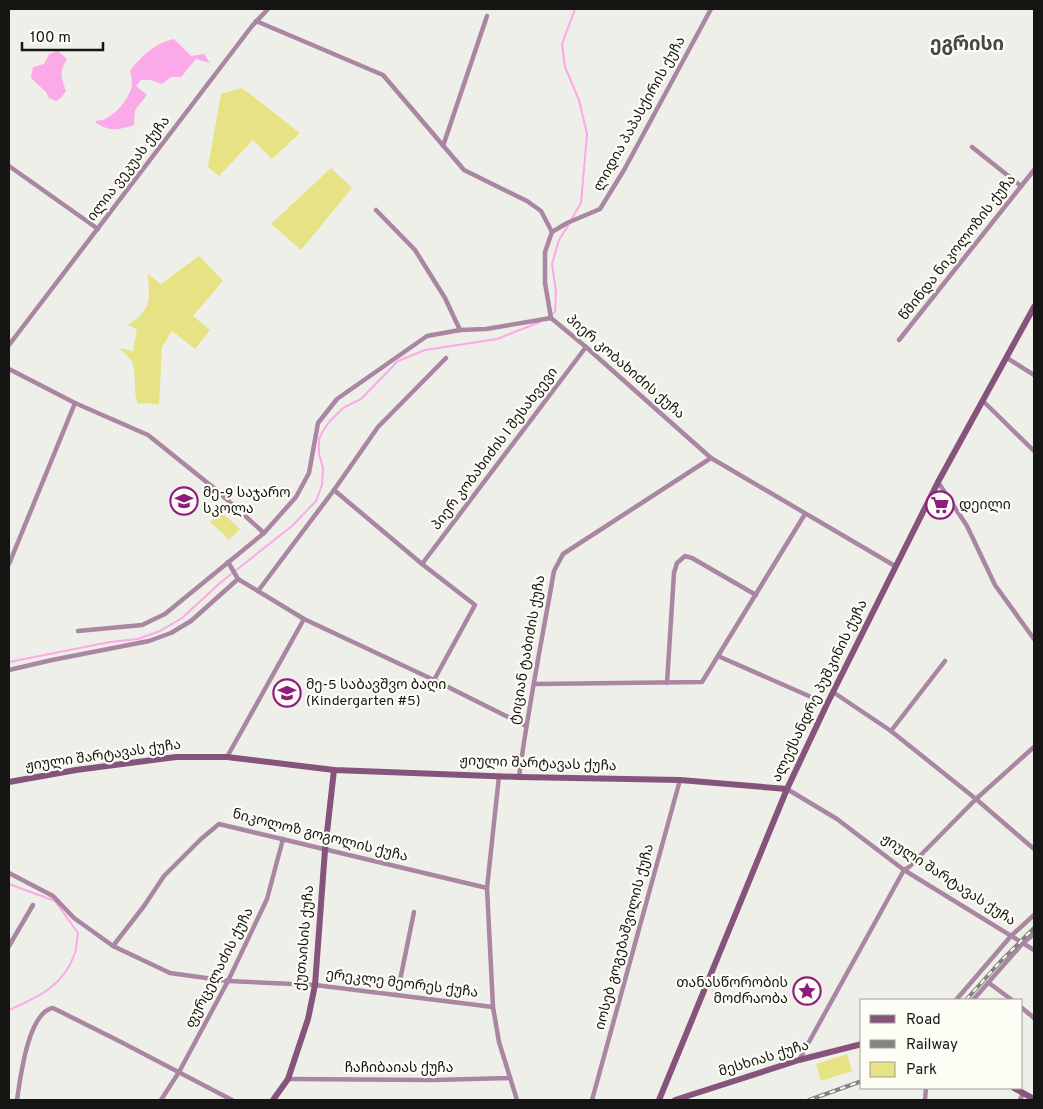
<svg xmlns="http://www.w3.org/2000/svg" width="1043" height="1109" viewBox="0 0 1043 1109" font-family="Overpass,'Noto Sans Georgian',sans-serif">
  <rect width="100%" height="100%" fill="#efefe9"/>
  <!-- green -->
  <g fill="#e7e384">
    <polygon points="242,88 300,133 272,159 253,140 219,176 208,167 221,94"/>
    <polygon points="331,168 352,188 301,250 271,224"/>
    <path d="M199,256L223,281L193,316L210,330L195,349L172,331L162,347L159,405L148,403L138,404C132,391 138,372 131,360C128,356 123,352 119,348L133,351L137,329L128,325C153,309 149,300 148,274L161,284Z"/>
    <polygon points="220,511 240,529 229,540 210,522"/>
    <polygon points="847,1054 852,1071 821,1081 816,1064"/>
  </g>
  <!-- water -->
  <g fill="#fba9e8">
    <path d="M174,39L191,56L204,54L210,63L196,59L181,77H171L162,84L151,80H141L136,86L147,95L135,110L134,125C118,130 111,132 96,123V121C100,120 104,120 107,118C118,112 132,95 132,83C132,79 131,75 130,71C141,56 155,43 174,39Z"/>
    <path d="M58,51L67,59C59,73 61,76 66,91L61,98L56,101L49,98L46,92L31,78L33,67L44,64L49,54Z"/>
  </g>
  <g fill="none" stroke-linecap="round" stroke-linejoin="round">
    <!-- stream -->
    <g stroke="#fba9e8" stroke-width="2">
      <polyline points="571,220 581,203 587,134 579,100 565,67 562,44 575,9"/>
      <polyline points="550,315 555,312 556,292 552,264 559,240 569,224"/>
      <polyline points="9,662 110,642 138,639 160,631 182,618 220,583 292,526 316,501 322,485 323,468 319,454 319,439 323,431 329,422 343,408 361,399 398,361 425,350 497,339 540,322"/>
      <path d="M9,884L55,901L78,933C77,939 77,947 75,953C64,986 38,997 9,1010"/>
    </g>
    <!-- street -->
    <g stroke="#a986a1" stroke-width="4.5">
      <polyline points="256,21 383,75 464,170 527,201 541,211 552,232 545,252 545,283 551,318"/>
      <polyline points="443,146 487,16"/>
      <polyline points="972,147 1021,186"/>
      <polyline points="9,166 98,229"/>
      <polyline points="376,210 415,250 445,298 460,330"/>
      <polyline points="552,232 567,223 600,209 624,170 711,9"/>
      <polyline points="551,318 586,347 711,458 895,566"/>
      <polyline points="899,340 1034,170"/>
      <polyline points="9,345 252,26 268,9"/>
      <polyline points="1007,358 1034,375"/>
      <polyline points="9,369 75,403 148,435 214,488 264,533"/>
      <polyline points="983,401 1034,451"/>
      <polyline points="938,482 967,526 995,585 1034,639"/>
      <polyline points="334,490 422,564 475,605 434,680"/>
      <polyline points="228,562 238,579 304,619 434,680 526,726"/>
      <polyline points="9,564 75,403"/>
      <polyline points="422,564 586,347"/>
      <polyline points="258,591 334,490 378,427 446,358"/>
      <polyline points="78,631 142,625 165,614 264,533 296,497 309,473 318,423 337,399 427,336 460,330 486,329 551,318"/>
      <polyline points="718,656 827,704"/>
      <polyline points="9,670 52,660 149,641 171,633 191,621 238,579"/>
      <polyline points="667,683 674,573 677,563 685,556 692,558 756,595"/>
      <polyline points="535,684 702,682 805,514"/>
      <polyline points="833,692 891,731 976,799 1034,849"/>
      <polyline points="891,731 945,661"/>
      <polyline points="227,757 304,619"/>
      <polyline points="499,776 487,888 493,1007 499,1042 517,1100"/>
      <path d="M519,777C528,708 542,640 554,571L563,554L711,458"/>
      <polyline points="787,789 837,819 904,870 1034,950"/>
      <polyline points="9,873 53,896 74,918 113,946 170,973 228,981 315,985 493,1007"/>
      <polyline points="9,946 33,905"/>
      <polyline points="113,946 144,906 164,876 201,839 219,824 487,888"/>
      <polyline points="989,983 1012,1000"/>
      <polyline points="397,995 414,912"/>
      <polyline points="956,1000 1011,936 1034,915"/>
      <polyline points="973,1000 1023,943 1034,934"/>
      <polyline points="1022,1008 1034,1018"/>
      <polyline points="799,1060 904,870 909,867 976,799 1034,747"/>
      <polyline points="288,1079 433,1080 510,1078"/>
      <path d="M17,1100C20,1079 28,1012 53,1008L121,1042L232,1100"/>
      <polyline points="161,1100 179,1072 228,981 267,899 283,839"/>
      <polyline points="592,1100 680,780"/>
      <polyline points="925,1100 926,1088"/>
      <polyline points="1020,1100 1023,1093"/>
    </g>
    <!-- secondary -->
    <g stroke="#86547b" stroke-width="6">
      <polyline points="9,782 76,770 176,757 227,757 334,770 519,777 680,780 787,789"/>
      <polyline points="1014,1088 1034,1099"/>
      <polyline points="273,1100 288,1079 308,1019 315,985 325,850 334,770"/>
      <polyline points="659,1100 787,789 827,704 938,482 1034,307"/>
      <polyline points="675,1100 799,1060 862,1044"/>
    </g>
    <!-- rail casing -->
    <g stroke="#83837f" stroke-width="4">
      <g id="rail">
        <polyline points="966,1000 1000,962 1034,928"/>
        <polyline points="809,1100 862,1081"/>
      </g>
    </g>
    <!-- rail -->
    <use href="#rail" stroke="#fdfdf6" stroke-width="2" stroke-dasharray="5.5" stroke-linecap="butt"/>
  </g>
  <!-- icons -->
  <defs>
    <g id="school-ring" transform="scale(1.4375)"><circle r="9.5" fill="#fdfdf6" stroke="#8e1c7e" stroke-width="1.5"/><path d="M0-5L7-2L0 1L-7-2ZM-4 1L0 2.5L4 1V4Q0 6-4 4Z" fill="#8e1c7e"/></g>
    <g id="supermarket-ring" transform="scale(1.4375)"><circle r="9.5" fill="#fdfdf6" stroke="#8e1c7e" stroke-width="1.5"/><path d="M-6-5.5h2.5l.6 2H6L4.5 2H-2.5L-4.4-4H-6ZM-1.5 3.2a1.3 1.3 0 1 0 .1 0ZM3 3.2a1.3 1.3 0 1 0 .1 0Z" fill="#8e1c7e"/></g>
    <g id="sight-ring" transform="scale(1.4375)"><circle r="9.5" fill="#fdfdf6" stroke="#8e1c7e" stroke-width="1.5"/><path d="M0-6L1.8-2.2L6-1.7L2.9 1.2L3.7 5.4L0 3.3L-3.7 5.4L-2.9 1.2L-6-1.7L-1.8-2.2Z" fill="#8e1c7e"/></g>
  </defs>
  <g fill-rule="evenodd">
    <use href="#school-ring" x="184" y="501"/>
    <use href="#supermarket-ring" x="940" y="505"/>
    <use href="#school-ring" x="287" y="693"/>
    <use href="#sight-ring" x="807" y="991"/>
  </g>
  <g text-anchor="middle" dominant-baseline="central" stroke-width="4.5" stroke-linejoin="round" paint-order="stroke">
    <!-- street labels -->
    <g font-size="14" fill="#151513" stroke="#fdfdf6">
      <text transform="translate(640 114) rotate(-61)">ლიდია პაპასქირის ქუჩა</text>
      <text transform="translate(129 169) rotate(-53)">ილია ვეკუას ქუჩა</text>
      <text transform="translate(958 248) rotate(-52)">წმინდა ნიკოლოზის ქუჩა</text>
      <text transform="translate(625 367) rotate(41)">პიერ კობახიძის ქუჩა</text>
      <text transform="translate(495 449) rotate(-53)">პიერ კობახიძის I შესახვევი</text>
      <text transform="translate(528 650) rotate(-80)">ტიციან ტაბიძის ქუჩა</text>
      <text transform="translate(820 691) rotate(-64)">ალექსანდრე პუშკინის ქუჩა</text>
      <text transform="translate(103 756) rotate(-8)">ჟიული შარტავას ქუჩა</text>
      <text transform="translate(538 764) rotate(2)">ჟიული შარტავას ქუჩა</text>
      <text transform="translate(320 836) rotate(14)">ნიკოლოზ გოგოლის ქუჩა</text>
      <text transform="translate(948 880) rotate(33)">ჟიული შარტავას ქუჩა</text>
      <text transform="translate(625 937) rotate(-75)">იოსებ გოგებაშვილის ქუჩა</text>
      <text transform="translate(305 938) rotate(-85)">ქუთაისის ქუჩა</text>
      <text transform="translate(220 968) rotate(-63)">ფურცელაძის ქუჩა</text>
      <text transform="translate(402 984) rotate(7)">ერეკლე მეორეს ქუჩა</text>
      <text transform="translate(764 1059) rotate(-17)">მესხიას ქუჩა</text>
      <text x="399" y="1068">ჩაჩიბაიას ქუჩა</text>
    </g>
    <!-- poi labels -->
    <g font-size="14" fill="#151513" stroke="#fdfdf6" text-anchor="start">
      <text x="203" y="493">მე-9 საჯარო<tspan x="203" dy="16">სკოლა</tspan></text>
      <text x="959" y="505">დეილი</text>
      <text x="306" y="685">მე-5 საბავშვო ბაღი<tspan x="306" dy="16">(Kindergarten #5)</tspan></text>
      <text x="788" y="983" text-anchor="end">თანასწორობის<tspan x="788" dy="16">მოძრაობა</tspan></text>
    </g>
    <!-- district labels -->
    <g font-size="19" font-weight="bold" fill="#474742" stroke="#fdfdf6">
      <text x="967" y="45">ეგრისი</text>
    </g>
  </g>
  <!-- border -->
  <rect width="1043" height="1109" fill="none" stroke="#151513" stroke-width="20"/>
  <!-- legend -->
  <rect x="860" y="999" width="162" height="90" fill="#fdfdf6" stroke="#a0a09b"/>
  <rect x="870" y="1015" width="25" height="8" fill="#86547b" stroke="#a0a09b"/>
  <text x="906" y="1024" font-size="15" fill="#151513">Road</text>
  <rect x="870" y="1040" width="25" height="8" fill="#83837f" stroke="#a0a09b"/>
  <text x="906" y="1049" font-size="15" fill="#151513">Railway</text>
  <rect x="870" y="1062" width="25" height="15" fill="#e7e384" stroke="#a0a09b"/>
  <text x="906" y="1074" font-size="15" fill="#151513">Park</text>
  <!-- scale -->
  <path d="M22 42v8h81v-8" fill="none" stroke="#151513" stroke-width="2.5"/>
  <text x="30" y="42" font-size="15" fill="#151513" stroke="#fdfdf6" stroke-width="4" paint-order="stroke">100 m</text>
</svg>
